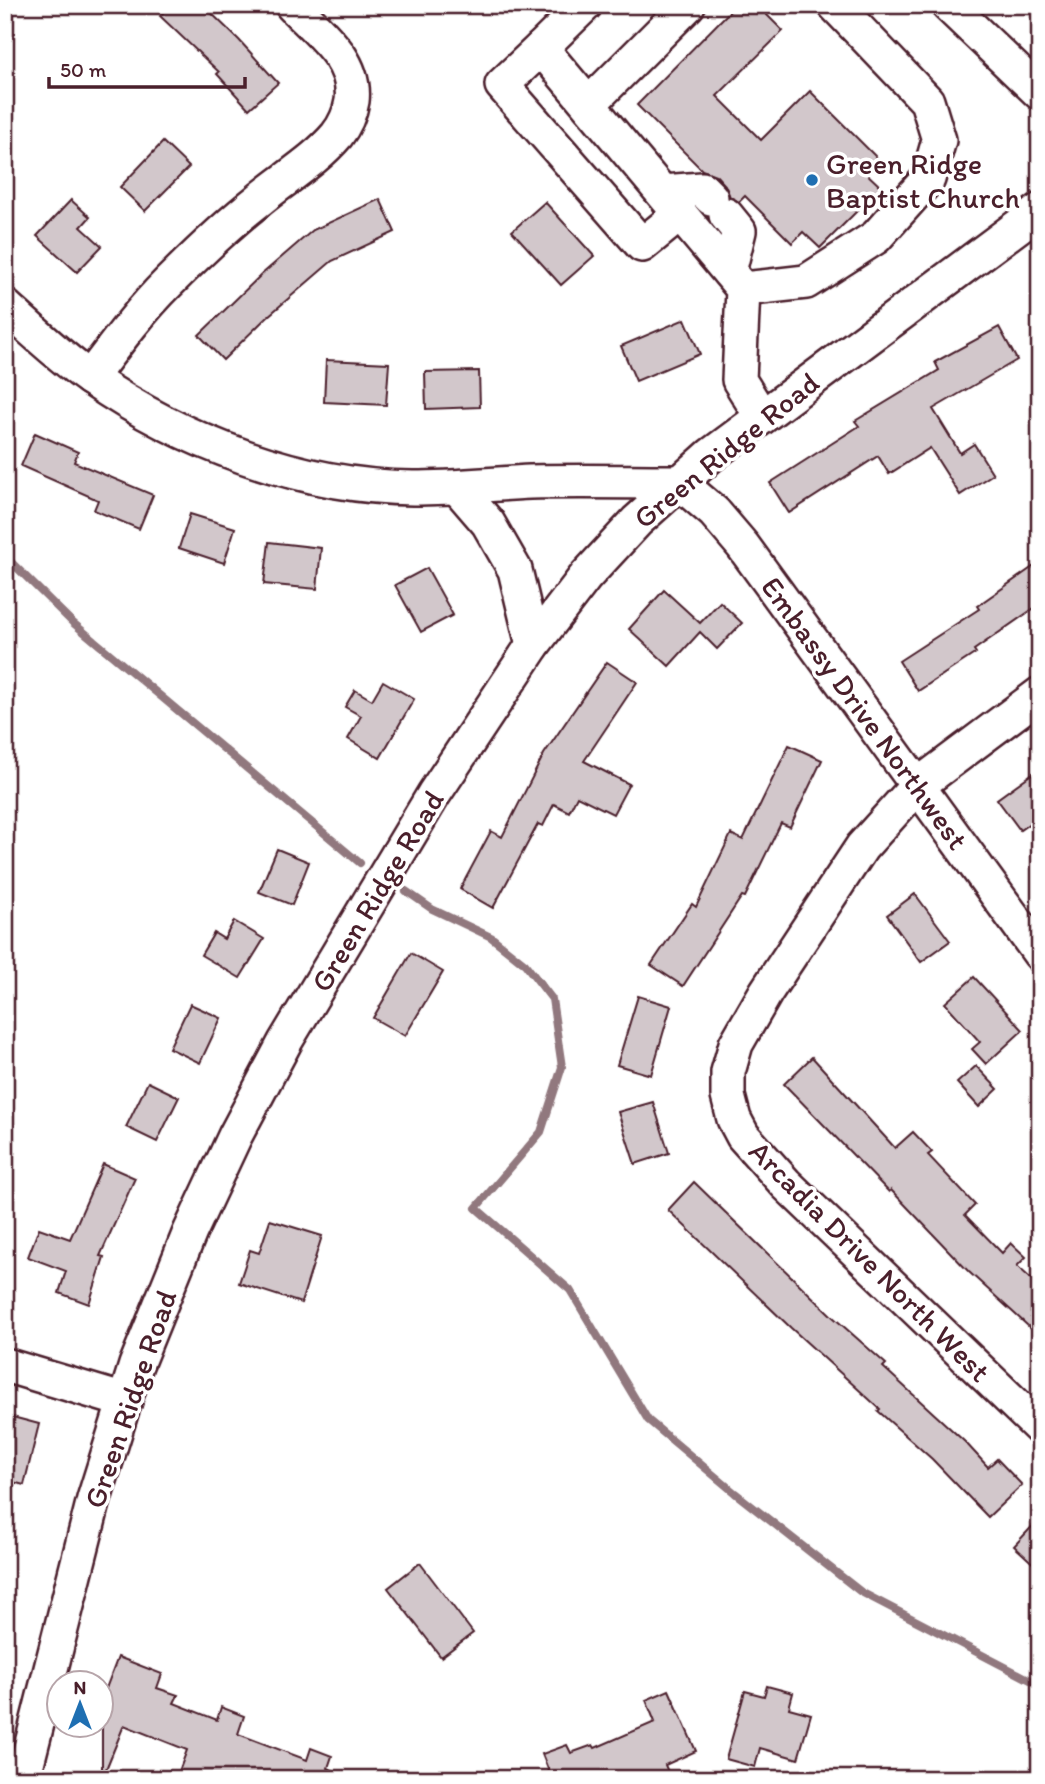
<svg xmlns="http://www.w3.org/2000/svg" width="1045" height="1784" viewBox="0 0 1045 1784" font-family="Itim,sans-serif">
  <rect width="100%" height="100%" fill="#fff"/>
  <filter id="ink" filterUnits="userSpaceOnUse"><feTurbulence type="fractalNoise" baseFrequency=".0143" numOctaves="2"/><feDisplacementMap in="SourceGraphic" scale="14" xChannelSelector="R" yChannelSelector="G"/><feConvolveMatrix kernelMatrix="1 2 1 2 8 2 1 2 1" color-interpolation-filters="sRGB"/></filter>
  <g filter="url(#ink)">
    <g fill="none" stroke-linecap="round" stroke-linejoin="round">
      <!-- stream -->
      <g stroke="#91787e" stroke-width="8">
        <polyline points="5,556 72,622 360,863"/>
        <polyline points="406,891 432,909 491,937 525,964 552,999 562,1067 541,1132 476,1208 570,1290 648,1420 735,1493 861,1592 1040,1685"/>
      </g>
    </g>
    <!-- building -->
    <g fill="#d2c7cb" stroke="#4a1f2b" stroke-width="2">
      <polygon points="170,5 203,5 239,40 278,83 249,109 217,74 219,72 160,16"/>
      <polygon points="736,5 757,5 783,31 717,96 761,140 810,91 877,158 864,171 881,187 820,248 803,232 792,243 745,196 739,202 730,197 725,185 716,175 702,170 637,105"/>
      <polygon points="163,142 189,167 145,211 120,187"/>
      <polygon points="380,199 395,232 332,261 267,317 223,360 199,335 261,275 313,230"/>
      <polygon points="71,200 90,217 81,227 102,246 77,272 37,236"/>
      <polygon points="545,202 594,256 561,285 512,231"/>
      <polygon points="685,319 700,354 636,381 621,346"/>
      <polygon points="999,327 1017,360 933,409 960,453 974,444 993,474 960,495 930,448 889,474 878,456 789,513 770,483 859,426 855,421 939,370 935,362"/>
      <polygon points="326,360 389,363 386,405 324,402"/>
      <polygon points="479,371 480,407 426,409 425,372"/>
      <polygon points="35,433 78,452 74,462 153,495 139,529 94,510 98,500 21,466"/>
      <polygon points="190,514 235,528 224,563 179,548"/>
      <polygon points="269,542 321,548 317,589 264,584"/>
      <polygon points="1040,562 1040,604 974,650 976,653 918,691 899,661 979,609 977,606"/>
      <polygon points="427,568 453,615 421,632 395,585"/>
      <polygon points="664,590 700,623 720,602 742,623 717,649 700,632 669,666 629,629"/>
      <polygon points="607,662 637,682 584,761 629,784 613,814 577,796 569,812 554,804 543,826 538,824 493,908 460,889 491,831 502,837 544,754"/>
      <polygon points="383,681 414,699 380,758 348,739 361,716 345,707 355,690 372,700"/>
      <polygon points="789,745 822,760 790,827 781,823 745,897 742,896 683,986 651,965 692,904 696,907 731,834 743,840"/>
      <polygon points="1040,768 1040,816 1020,830 997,799"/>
      <polygon points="277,849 309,862 292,905 259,892"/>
      <polygon points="915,894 950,941 921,962 887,915"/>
      <polygon points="234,921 264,939 240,978 201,955 214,933 224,939"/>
      <polygon points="411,953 443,972 405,1036 373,1018"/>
      <polygon points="974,977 1023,1030 986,1064 972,1049 980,1042 945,1003"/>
      <polygon points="638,996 671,1006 651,1075 617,1065"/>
      <polygon points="190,1004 221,1018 200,1063 169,1048"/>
      <polygon points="812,1057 895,1148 913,1132 932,1152 928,1155 975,1205 965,1215 1002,1253 1011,1243 1026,1257 1017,1266 1040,1287 1040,1337 969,1272 891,1190 889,1192 784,1084"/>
      <polygon points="976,1066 998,1089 979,1107 957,1083"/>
      <polygon points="148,1082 179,1097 157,1142 126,1127"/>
      <polygon points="653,1102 669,1153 635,1164 618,1112"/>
      <polygon points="103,1164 135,1178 100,1256 104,1257 89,1304 59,1293 66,1271 28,1257 39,1228 70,1239"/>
      <polygon points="694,1182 833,1317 886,1364 883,1367 965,1442 988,1467 997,1459 1022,1485 988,1517 932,1459 878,1411 880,1409 791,1328 668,1210"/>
      <polygon points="270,1220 322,1236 301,1303 239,1283 250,1250 259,1253"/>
      <polygon points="5,1415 39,1424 24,1485 5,1480"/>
      <polygon points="1040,1518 1040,1570 1014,1546"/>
      <polygon points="420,1563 473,1633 441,1657 388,1588"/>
      <polygon points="118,1657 162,1674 157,1688 178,1695 174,1703 217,1720 221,1707 244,1716 238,1734 307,1760 311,1748 332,1756 328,1768 351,1779 190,1779 178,1774 187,1750 124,1725 102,1779 102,1699"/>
      <polygon points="767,1686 793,1693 789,1708 811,1714 798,1759 760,1748 755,1767 726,1759 745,1691 764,1696"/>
      <polygon points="669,1690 696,1751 665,1765 671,1779 552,1779 542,1754 567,1745 571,1753 593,1745 595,1748 655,1722 646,1700"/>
    </g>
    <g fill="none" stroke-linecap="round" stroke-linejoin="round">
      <!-- minor casing -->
      <g stroke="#4a1f2b" stroke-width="38">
        <g id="minor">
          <polyline points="948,5 1040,93"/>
          <polyline points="541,48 585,5"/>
          <polyline points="589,104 688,5"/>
          <polyline points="663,192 702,189 711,198"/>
          <polyline points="680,214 642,245 502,85 541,48 743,289 739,380 762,417"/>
          <polyline points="726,215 739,231 729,272"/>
          <polyline points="743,289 806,282 876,237 928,179 939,140 927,101 835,5"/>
          <path d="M5,306C33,331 60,357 90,378C182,442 301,487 413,488C452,488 491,484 530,482C580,481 630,482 679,482L714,512L743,546L1040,954"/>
          <path d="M90,378C115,345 139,312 168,283C197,254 227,225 259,200C284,179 316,160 337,135C344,126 350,113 352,101C357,60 318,32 292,5"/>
          <polyline points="457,487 488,523 515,570 533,645"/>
          <polyline points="1040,694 917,786 862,847 766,992 736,1044 728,1072 728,1096 734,1119 743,1136 786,1184 1040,1428"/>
          <polyline points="5,1365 125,1401"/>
          <polyline points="23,1779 94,1499 136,1365 190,1232 235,1136 285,1042 434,794 533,645 586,576 637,521 711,455 1040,210"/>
        </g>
      </g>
      <!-- minor -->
      <use href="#minor" stroke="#fff" stroke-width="33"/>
    </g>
  </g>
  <!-- markers -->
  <circle fill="#1f6fb2" stroke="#fff" stroke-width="2.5" cx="812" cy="180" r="7"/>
  <g text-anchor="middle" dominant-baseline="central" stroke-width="7" stroke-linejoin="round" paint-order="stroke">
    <!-- poi labels -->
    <g font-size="30" fill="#4a1f2b" stroke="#fff" text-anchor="start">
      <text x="826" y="163">Green Ridge<tspan x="826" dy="34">Baptist Church</tspan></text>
    </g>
    <!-- street labels -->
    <g font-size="30" fill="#4a1f2b" stroke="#fff">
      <text transform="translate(726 450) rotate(-39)">Green Ridge Road</text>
      <text transform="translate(865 713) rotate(54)">Embassy Drive Northwest</text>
      <text transform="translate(377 891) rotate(-59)">Green Ridge Road</text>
      <text transform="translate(870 1261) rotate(45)">Arcadia Drive North West</text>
      <text transform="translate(130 1399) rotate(-71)">Green Ridge Road</text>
    </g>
  </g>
  <!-- margin -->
  <rect width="1045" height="1784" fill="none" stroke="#fff" stroke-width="28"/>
  <rect x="14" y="14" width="1017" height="1756" fill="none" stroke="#4a1f2b" stroke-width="2.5" filter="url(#ink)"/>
  <!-- north arrow -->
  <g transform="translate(80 1704)"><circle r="33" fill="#ffffff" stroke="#b7a5aa" stroke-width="2"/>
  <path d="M0-5L12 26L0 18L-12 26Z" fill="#1f6fb2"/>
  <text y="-10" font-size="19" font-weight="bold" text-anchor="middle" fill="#4a1f2b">N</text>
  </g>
  <!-- scale -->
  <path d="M49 77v10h196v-10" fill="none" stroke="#4a1f2b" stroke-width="3.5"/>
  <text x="60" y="77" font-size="21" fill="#4a1f2b" stroke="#ffffff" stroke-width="5" paint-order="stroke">50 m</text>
</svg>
